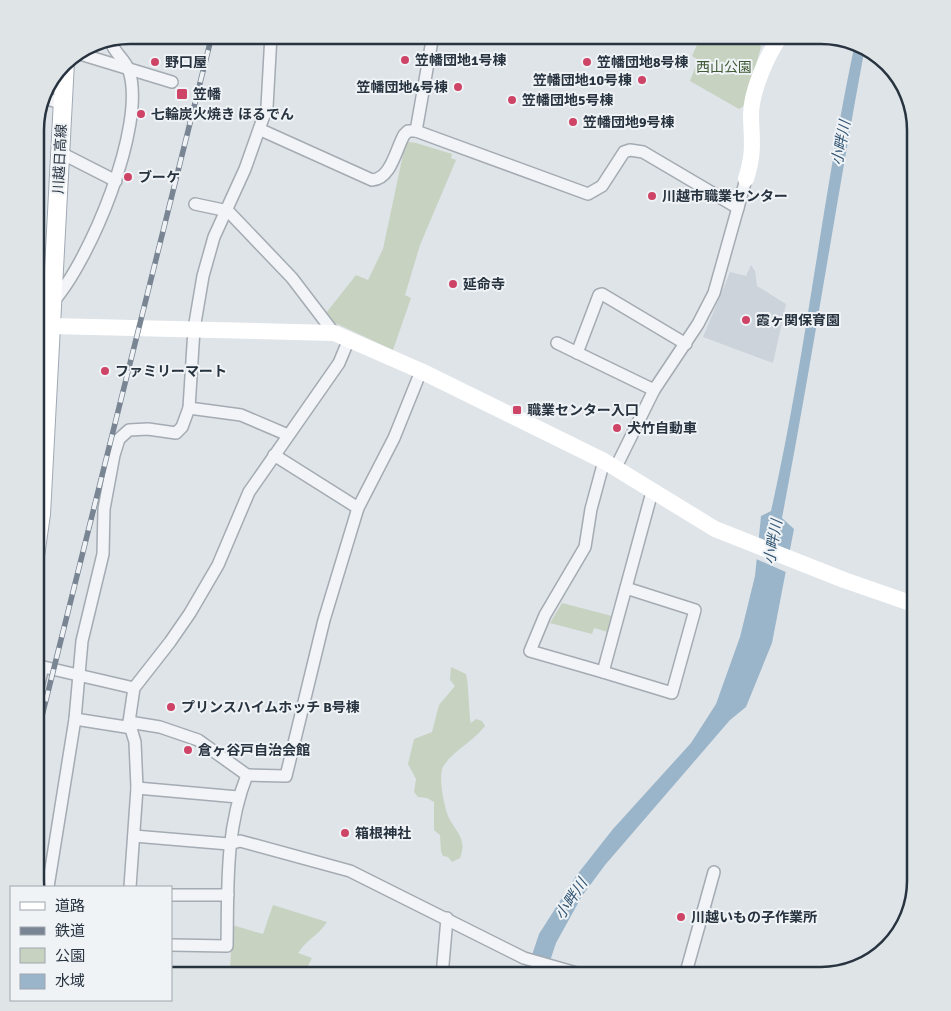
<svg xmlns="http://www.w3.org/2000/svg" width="951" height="1011" viewBox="0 0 951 1011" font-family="Signika,'Noto Sans JP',sans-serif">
  <rect width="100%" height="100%" fill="#dfe4e9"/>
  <!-- built -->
  <polygon fill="#cdd3da" points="751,265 755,271 757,286 786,304 773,363 703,337 730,272 746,276"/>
  <!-- green -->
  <g fill="#c7d2c0">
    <polygon points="701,36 759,40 761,47 744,106 739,109 690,81 698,60 692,56"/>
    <polygon points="408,142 416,143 452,154 451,158 456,160 420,245 405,295 411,298 393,350 331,321 326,313 356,275 368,280 383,249 405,145"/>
    <polygon points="562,603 612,616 608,632 594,628 592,634 550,623"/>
    <path d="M451,667L466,674C469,684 469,720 471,723L476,719L482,721L485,726C474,741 452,751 443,767C438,776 444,806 448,816C455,832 468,838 460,858L452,862L448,857L443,856L441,851L440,835L434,830V802L427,798L418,797L414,792L416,779L408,764L414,739L432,732L439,705L455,686L450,680Z"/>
    <path d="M273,905L327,922C318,936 307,939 298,953L312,958L303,976H236L230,972L232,925L263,934Z"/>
  </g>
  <!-- water -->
  <path fill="#9ab5c9" d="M855,43L865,47C836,203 812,361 782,518L794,529L772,643L746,707L730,720L605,865L582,896L556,943L545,976H525L539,934L576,876L613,829L691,743L716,704L740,637L755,576L761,516L771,511C806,356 822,198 855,43Z"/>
  <!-- pier -->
  <polygon fill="#dfe4e9" points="755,537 792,552 788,573 754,558"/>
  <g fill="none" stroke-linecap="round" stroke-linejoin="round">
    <!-- street casing -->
    <g stroke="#a4abb3" stroke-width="14">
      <g id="street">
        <polyline points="80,54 172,82"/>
        <polyline points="42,97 63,104"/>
        <path d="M261,130L372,180C391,179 396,149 404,135L408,131H416L588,194L602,186L624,152L630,150L643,152L738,208"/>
        <polyline points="416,131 433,35"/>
        <polyline points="61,153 116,181"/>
        <polyline points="195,204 228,211 292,278 334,333"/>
        <polyline points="35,279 53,283"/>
        <path d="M52,303C89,263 147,125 129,71C126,60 114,53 111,42"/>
        <polyline points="557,343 654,390"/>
        <polyline points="577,353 599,295 602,294 686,344"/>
        <polyline points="189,408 241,415 288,435"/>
        <polyline points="274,455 358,508"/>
        <polyline points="604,461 591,509 585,547 545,615 530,651 603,672 652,492"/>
        <polyline points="616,467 654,390 698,324 714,293 746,179"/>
        <polyline points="35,665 134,688"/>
        <polyline points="603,672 672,693 695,610 626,588"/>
        <polyline points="35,699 43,667"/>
        <polyline points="75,719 132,728"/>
        <path d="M129,722L160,727L198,740L247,775C225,830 228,888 227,946L171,945"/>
        <polyline points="247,775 286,776 324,620 358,508 394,438 421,371"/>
        <polyline points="137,788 238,797"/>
        <polyline points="134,836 229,844 240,841 350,871 524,958 587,976"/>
        <polyline points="48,887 75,719 82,641 103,554 104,509 114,455 119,439 129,430 148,429 176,433 182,427 189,408 194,329 203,276 214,237 245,169 267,107 271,35"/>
        <polyline points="130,887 137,788 135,742 129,722 134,688 170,642 190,613 218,565 249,492 339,363 349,339"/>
        <polyline points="171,895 228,895"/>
        <polyline points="442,976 447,918"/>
        <polyline points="685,976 714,872"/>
      </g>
    </g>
    <!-- primary casing -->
    <g stroke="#9fa9b4" stroke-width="20">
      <polyline id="primary" points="35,556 41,514 65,62"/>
    </g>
    <!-- street -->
    <use href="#street" stroke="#f2f4f7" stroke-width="11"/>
    <!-- secondary -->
    <g stroke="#fff" stroke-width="16">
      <path d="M746,179C754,154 752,142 751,118C750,93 767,55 781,35"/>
      <polyline points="51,326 334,333 421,371 604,461 715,529 844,580 916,605"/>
    </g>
    <!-- primary -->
    <use href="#primary" stroke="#fff" stroke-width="18"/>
    <!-- rail casing -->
    <g stroke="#798592" stroke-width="5.5">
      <polyline id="rail" points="35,744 212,35"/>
    </g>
    <!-- rail -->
    <use href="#rail" stroke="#eff3f6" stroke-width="4" stroke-dasharray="11" stroke-linecap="butt"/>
  </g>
  <!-- markers -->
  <g fill="#ce4466" stroke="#eff3f6" stroke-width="2">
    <circle cx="405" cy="60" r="5"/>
    <circle cx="155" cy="62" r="5"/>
    <circle cx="587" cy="62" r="5"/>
    <circle cx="642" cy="80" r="5"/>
    <circle cx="458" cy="87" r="5"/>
    <rect x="176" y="88" width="12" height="12" rx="2.5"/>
    <circle cx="512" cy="100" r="5"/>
    <circle cx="141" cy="114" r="5"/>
    <circle cx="573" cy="122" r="5"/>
    <circle cx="128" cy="177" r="5"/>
    <circle cx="652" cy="196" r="5"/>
    <circle cx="453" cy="284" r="5"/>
    <circle cx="746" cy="320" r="5"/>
    <circle cx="105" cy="371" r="5"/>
    <rect x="512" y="405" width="10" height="10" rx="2.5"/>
    <circle cx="617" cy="428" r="5"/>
    <circle cx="171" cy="707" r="5"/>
    <circle cx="188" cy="750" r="5"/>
    <circle cx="345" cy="833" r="5"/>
    <circle cx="681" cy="917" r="5"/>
  </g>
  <g text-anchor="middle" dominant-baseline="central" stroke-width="4" stroke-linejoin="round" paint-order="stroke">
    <!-- poi labels -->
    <g font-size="14" font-weight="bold" fill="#283340" stroke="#eff3f6" text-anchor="start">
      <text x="415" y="60">笠幡団地1号棟</text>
      <text x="165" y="62">野口屋</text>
      <text x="597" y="62">笠幡団地8号棟</text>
      <text x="632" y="80" text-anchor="end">笠幡団地10号棟</text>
      <text x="448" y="87" text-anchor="end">笠幡団地4号棟</text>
      <text x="193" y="94">笠幡</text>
      <text x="522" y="100">笠幡団地5号棟</text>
      <text x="151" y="114">七輪炭火焼き ほるでん</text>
      <text x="583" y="122">笠幡団地9号棟</text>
      <text x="138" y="177">ブーケ</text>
      <text x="662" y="196">川越市職業センター</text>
      <text x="463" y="284">延命寺</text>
      <text x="756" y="320">霞ヶ関保育園</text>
      <text x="115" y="371">ファミリーマート</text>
      <text x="527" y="410">職業センター入口</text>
      <text x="627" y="428">犬竹自動車</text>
      <text x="181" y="707">プリンスハイムホッチ B号棟</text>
      <text x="198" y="750">倉ヶ谷戸自治会館</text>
      <text x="355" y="833">箱根神社</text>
      <text x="691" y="917">川越いもの子作業所</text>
    </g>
    <!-- park labels -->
    <g font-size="14" fill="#405b35" stroke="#eff3f6">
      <text x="724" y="67">西山公園</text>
    </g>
    <!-- street labels -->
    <g font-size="14" fill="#283340" stroke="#eff3f6">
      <text transform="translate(60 159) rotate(-87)">川越日高線</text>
    </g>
    <!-- water labels -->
    <g font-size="15" font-style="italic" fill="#325573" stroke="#eff3f6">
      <text transform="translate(841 143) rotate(-79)">小畔川</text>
      <text transform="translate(773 542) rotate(-80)">小畔川</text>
      <text transform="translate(571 899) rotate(-56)">小畔川</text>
    </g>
  </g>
  <!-- crop -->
  <path d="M0 0H951V1011H0ZM130 44H821A86 86 0 0 1 907 130V881A86 86 0 0 1 821 967H130A86 86 0 0 1 44 881V130A86 86 0 0 1 130 44Z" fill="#dfe4e7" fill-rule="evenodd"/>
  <path fill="none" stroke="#283340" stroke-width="2.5" d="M130 44H821A86 86 0 0 1 907 130V881A86 86 0 0 1 821 967H130A86 86 0 0 1 44 881V130A86 86 0 0 1 130 44Z"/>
  <!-- legend -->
  <rect x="10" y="886" width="162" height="115" fill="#eff3f6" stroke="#9fa6ad"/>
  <rect x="20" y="902" width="25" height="8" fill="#ffffff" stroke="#9fa6ad"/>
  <text x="55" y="911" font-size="15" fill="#283340">道路</text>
  <rect x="20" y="927" width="25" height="8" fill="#798592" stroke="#9fa6ad"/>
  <text x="55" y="936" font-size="15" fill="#283340">鉄道</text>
  <rect x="20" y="948" width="25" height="15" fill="#c7d2c0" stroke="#9fa6ad"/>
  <text x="55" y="961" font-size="15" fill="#283340">公園</text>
  <rect x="20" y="974" width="25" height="15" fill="#9ab5c9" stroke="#9fa6ad"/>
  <text x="55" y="986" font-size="15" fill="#283340">水域</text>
</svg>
